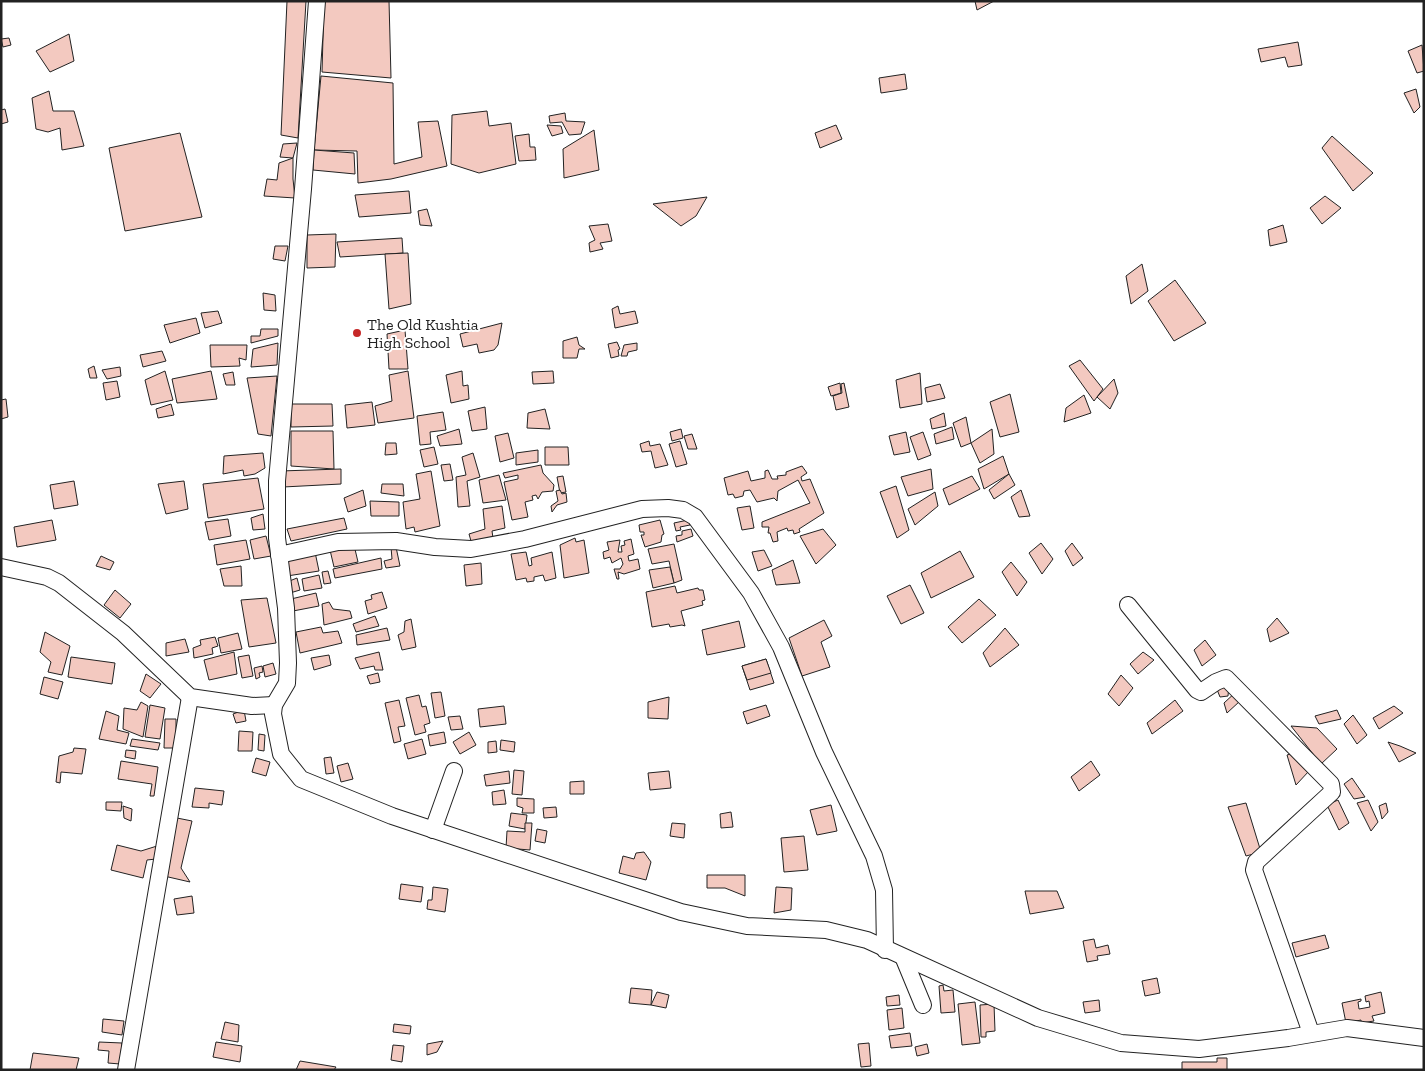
<svg xmlns="http://www.w3.org/2000/svg" width="1425" height="1071" viewBox="0 0 1425 1071" font-family="'Zilla Slab',serif">
  <rect width="100%" height="100%" fill="#fff"/>
  <!-- building -->
  <g fill="#f3c9c0" stroke="#222">
    <polygon points="287,1 306,1 298,138 281,135"/>
    <polygon points="324,1 389,1 391,78 322,72"/>
    <polygon points="975,1 994,1 977,10"/>
    <polygon points="69,34 74,61 50,72 36,51"/>
    <polygon points="9,38 11,45 3,47 1,39"/>
    <polygon points="1298,42 1302,65 1288,67 1285,57 1261,62 1258,49"/>
    <polygon points="1422,45 1424,71 1417,73 1408,51"/>
    <polygon points="905,74 907,89 881,93 879,78"/>
    <polygon points="321,76 393,83 394,164 422,157 418,122 438,121 447,166 391,179 358,183 357,151 314,150"/>
    <polygon points="1416,89 1420,107 1414,113 1404,93"/>
    <polygon points="49,91 53,111 74,111 84,146 62,150 60,128 48,132 36,129 32,98"/>
    <polygon points="5,109 8,122 1,124 1,110"/>
    <polygon points="487,111 489,126 511,123 516,164 479,173 451,164 452,115"/>
    <polygon points="565,113 566,121 585,122 581,134 569,135 562,122 550,123 549,116"/>
    <polygon points="547,125 561,126 563,133 552,136"/>
    <polygon points="836,125 842,139 820,148 815,133"/>
    <polygon points="594,130 599,170 564,178 563,149"/>
    <polygon points="180,133 202,217 125,231 109,148"/>
    <polygon points="529,134 530,147 535,147 536,160 519,161 515,136"/>
    <polygon points="1332,136 1373,173 1353,191 1322,148"/>
    <polygon points="297,143 293,158 280,157 283,144"/>
    <polygon points="314,150 354,153 355,174 313,170"/>
    <polygon points="293,158 293,179 295,198 264,196 267,179 277,180 279,163"/>
    <polygon points="409,191 411,213 359,217 355,195"/>
    <polygon points="1325,196 1341,208 1322,224 1310,208"/>
    <polygon points="707,197 696,216 681,226 653,204"/>
    <polygon points="427,209 432,226 420,225 418,211"/>
    <polygon points="608,224 612,241 600,243 603,249 590,252 589,243 595,240 589,226"/>
    <polygon points="1283,225 1287,242 1270,246 1268,230"/>
    <polygon points="336,234 335,267 307,268 307,235"/>
    <polygon points="402,238 403,253 340,257 337,242"/>
    <polygon points="275,246 288,246 285,261 273,259"/>
    <polygon points="408,253 411,304 389,309 385,254"/>
    <polygon points="1142,264 1148,291 1131,304 1126,276"/>
    <polygon points="1175,280 1206,323 1174,341 1148,301"/>
    <polygon points="263,293 275,295 276,311 264,310"/>
    <polygon points="618,306 620,314 635,311 638,323 615,328 612,309"/>
    <polygon points="218,311 222,323 205,328 201,313"/>
    <polygon points="196,318 200,333 170,343 164,325"/>
    <polygon points="502,323 498,345 494,350 479,353 477,344 463,347 460,334"/>
    <polygon points="261,329 278,329 278,336 251,343 251,336 260,336"/>
    <polygon points="405,330 408,369 389,369 387,334"/>
    <polygon points="577,337 579,345 585,349 579,349 577,358 563,358 563,341"/>
    <polygon points="617,342 620,349 618,350 619,356 611,358 608,344"/>
    <polygon points="278,343 277,365 251,367 253,349"/>
    <polygon points="637,343 637,350 628,352 627,356 621,356 624,345"/>
    <polygon points="210,345 247,345 246,360 239,358 240,366 211,367"/>
    <polygon points="162,351 166,361 143,367 140,355"/>
    <polygon points="1080,360 1103,389 1094,401 1069,366"/>
    <polygon points="94,366 97,378 90,378 88,369"/>
    <polygon points="120,367 121,376 107,379 102,370"/>
    <polygon points="165,371 173,400 151,405 145,380"/>
    <polygon points="211,371 217,399 177,403 172,379"/>
    <polygon points="408,371 414,418 378,423 375,406 392,401 389,375"/>
    <polygon points="462,371 463,386 468,385 469,399 451,403 446,375"/>
    <polygon points="553,371 554,383 533,384 532,372"/>
    <polygon points="233,372 235,385 226,385 223,374"/>
    <polygon points="920,373 922,404 900,408 896,380"/>
    <polygon points="277,376 271,436 258,434 247,378"/>
    <polygon points="1114,379 1118,393 1110,409 1097,397"/>
    <polygon points="117,381 120,397 106,400 103,383"/>
    <polygon points="840,383 841,393 831,396 828,387"/>
    <polygon points="844,383 849,407 836,410 833,396 842,393 841,384"/>
    <polygon points="940,384 945,398 927,402 925,388"/>
    <polygon points="1010,394 1019,432 1000,437 990,402"/>
    <polygon points="1084,395 1091,413 1064,422 1066,408"/>
    <polygon points="6,399 8,417 1,419 1,400"/>
    <polygon points="372,402 375,425 347,428 345,405"/>
    <polygon points="171,404 174,415 158,418 156,409"/>
    <polygon points="291,404 332,404 333,426 291,427"/>
    <polygon points="485,407 487,429 472,431 468,411"/>
    <polygon points="545,409 550,429 527,428 528,413"/>
    <polygon points="443,412 446,430 430,432 431,444 420,445 417,416"/>
    <polygon points="944,413 946,426 932,429 930,419"/>
    <polygon points="966,417 971,443 961,447 953,423"/>
    <polygon points="952,427 954,439 936,444 934,434"/>
    <polygon points="459,429 462,444 440,446 437,436"/>
    <polygon points="681,429 683,438 672,441 670,432"/>
    <polygon points="992,429 994,454 980,463 971,443"/>
    <polygon points="291,431 333,431 334,469 291,466"/>
    <polygon points="906,432 910,452 894,455 889,436"/>
    <polygon points="923,432 931,455 918,460 910,437"/>
    <polygon points="508,433 514,458 500,462 495,436"/>
    <polygon points="692,434 697,449 688,449 684,436"/>
    <polygon points="649,441 650,446 660,444 668,465 655,468 651,451 642,452 640,444"/>
    <polygon points="680,441 687,464 676,467 669,444"/>
    <polygon points="386,443 396,443 397,454 385,455"/>
    <polygon points="434,447 438,464 424,467 420,450"/>
    <polygon points="545,447 568,447 569,465 545,465"/>
    <polygon points="538,450 538,462 516,465 516,453"/>
    <polygon points="263,453 265,468 255,474 244,476 243,470 223,474 224,456"/>
    <polygon points="473,453 480,477 467,481 470,506 458,507 456,477 466,475 462,457"/>
    <polygon points="1003,456 1009,474 984,489 978,469"/>
    <polygon points="450,464 453,480 444,481 441,465"/>
    <polygon points="541,465 543,473 554,485 553,491 542,492 538,499 536,495 532,496 533,500 525,502 528,517 512,520 504,482 518,479 518,475 505,478 503,473"/>
    <polygon points="802,466 807,473 801,477 802,481 810,479 824,513 799,529 800,532 794,534 793,530 788,531 787,528 777,532 778,541 773,542 770,533 768,533 769,527 762,527 762,522 810,503 798,480 778,491 777,501 774,498 757,502 750,490 744,491 743,496 735,498 733,494 728,495 724,478 748,471 751,481 765,478 765,471 768,470 772,479 778,479 777,476 786,475 786,472"/>
    <polygon points="341,469 341,484 283,487 280,471"/>
    <polygon points="931,469 933,489 908,496 901,477"/>
    <polygon points="431,471 440,526 415,532 414,527 406,529 403,502 420,499 416,474"/>
    <polygon points="1009,474 1015,485 994,499 989,490"/>
    <polygon points="499,475 506,500 483,503 479,480"/>
    <polygon points="563,476 566,492 560,493 557,477"/>
    <polygon points="972,476 980,489 949,505 943,489"/>
    <polygon points="258,478 264,509 208,518 203,484"/>
    <polygon points="74,481 78,505 54,509 50,485"/>
    <polygon points="184,481 188,509 166,514 158,484"/>
    <polygon points="382,484 403,484 404,496 381,493"/>
    <polygon points="896,486 909,530 897,538 880,492"/>
    <polygon points="363,490 366,506 348,512 344,498"/>
    <polygon points="560,490 562,494 566,493 567,502 557,505 552,512 551,506 558,501 556,491"/>
    <polygon points="1021,490 1030,516 1019,517 1011,497"/>
    <polygon points="935,492 938,506 915,525 908,509"/>
    <polygon points="370,501 399,502 399,516 371,516"/>
    <polygon points="502,506 505,528 492,531 493,538 471,541 469,534 485,529 483,509"/>
    <polygon points="750,506 754,528 742,530 737,508"/>
    <polygon points="263,514 265,529 253,530 251,518"/>
    <polygon points="344,518 347,529 291,541 287,529"/>
    <polygon points="228,519 231,536 209,540 205,522"/>
    <polygon points="52,520 56,540 17,547 14,527"/>
    <polygon points="660,520 664,534 662,535 661,542 645,547 641,535 644,535 644,532 640,532 639,525"/>
    <polygon points="688,520 690,525 680,527 681,530 676,531 674,523"/>
    <polygon points="691,529 693,536 677,542 676,536 682,535 682,531"/>
    <polygon points="823,529 836,545 816,564 800,536"/>
    <polygon points="266,536 271,556 254,559 250,540"/>
    <polygon points="575,538 576,542 584,540 589,573 564,578 560,545"/>
    <polygon points="631,539 634,554 628,556 629,561 638,559 640,569 624,574 618,572 619,579 617,579 614,569 620,569 623,564 621,558 612,563 610,557 604,559 603,552 609,550 607,542 620,540 618,552 622,552 621,546 625,545 624,541"/>
    <polygon points="246,540 250,559 217,565 214,545"/>
    <polygon points="1041,543 1053,559 1042,574 1029,553"/>
    <polygon points="1072,543 1083,558 1073,566 1065,551"/>
    <polygon points="674,544 682,580 674,583 669,561 652,564 648,549"/>
    <polygon points="354,545 358,562 334,567 330,550"/>
    <polygon points="391,547 396,547 400,566 386,568 384,561 392,559"/>
    <polygon points="764,550 772,566 758,571 752,552"/>
    <polygon points="960,551 974,577 931,598 921,573"/>
    <polygon points="315,552 319,571 287,576 284,560"/>
    <polygon points="526,552 529,566 532,565 531,558 552,552 556,578 545,581 543,575 534,577 534,581 527,582 526,578 516,580 511,554"/>
    <polygon points="101,556 114,562 110,570 96,566"/>
    <polygon points="381,558 382,569 335,578 333,569"/>
    <polygon points="793,560 800,583 776,585 772,570"/>
    <polygon points="1011,562 1027,582 1017,596 1002,572"/>
    <polygon points="481,563 482,584 466,586 464,565"/>
    <polygon points="241,566 242,586 224,586 220,569"/>
    <polygon points="670,567 674,583 653,588 649,570"/>
    <polygon points="328,571 331,583 324,584 322,572"/>
    <polygon points="319,575 322,588 304,591 302,579"/>
    <polygon points="297,578 300,590 290,593 287,582"/>
    <polygon points="910,585 924,613 901,624 887,596"/>
    <polygon points="675,586 677,593 698,588 699,590 703,590 705,600 702,601 703,605 681,611 685,626 682,625 670,627 669,624 652,627 646,592"/>
    <polygon points="115,590 131,604 120,618 104,605"/>
    <polygon points="382,592 387,608 368,614 365,601 372,599 371,595"/>
    <polygon points="316,593 319,606 293,611 291,599"/>
    <polygon points="267,598 276,643 249,647 241,600"/>
    <polygon points="979,599 996,615 962,643 948,627"/>
    <polygon points="329,602 333,609 350,611 352,618 324,625 322,604"/>
    <polygon points="375,616 379,626 356,632 353,624"/>
    <polygon points="1277,618 1289,633 1270,642 1267,629"/>
    <polygon points="411,619 416,647 402,650 398,635 404,632 405,621"/>
    <polygon points="824,620 832,636 821,642 830,667 802,676 789,638"/>
    <polygon points="739,621 745,647 707,655 702,630"/>
    <polygon points="321,627 323,633 338,631 342,643 300,653 296,632"/>
    <polygon points="387,628 390,640 357,645 356,635"/>
    <polygon points="1005,628 1019,645 990,667 983,653"/>
    <polygon points="45,632 70,646 62,675 48,672 51,662 40,652"/>
    <polygon points="238,633 242,649 221,653 218,638"/>
    <polygon points="215,637 218,646 212,648 213,654 194,658 193,648 201,645 200,640"/>
    <polygon points="185,639 189,652 166,656 166,643"/>
    <polygon points="1205,640 1216,655 1202,666 1194,650"/>
    <polygon points="234,652 237,674 209,680 204,660"/>
    <polygon points="379,652 383,670 375,670 374,666 360,669 355,658"/>
    <polygon points="1143,652 1154,660 1138,674 1130,664"/>
    <polygon points="249,655 253,676 242,678 238,657"/>
    <polygon points="329,655 331,665 314,670 311,658"/>
    <polygon points="71,657 115,663 112,684 68,677"/>
    <polygon points="766,659 774,683 750,690 742,666"/>
    <polygon points="766,659 771,673 747,680 742,666"/>
    <polygon points="273,663 276,674 265,677 263,666"/>
    <polygon points="262,666 263,672 259,673 260,677 256,679 254,668"/>
    <polygon points="378,673 380,682 370,684 367,676"/>
    <polygon points="146,674 161,684 150,698 140,691"/>
    <polygon points="1121,675 1133,688 1119,706 1108,694"/>
    <polygon points="44,677 63,682 58,699 40,694"/>
    <polygon points="1229,685 1228,696 1220,697 1216,687"/>
    <polygon points="1237,691 1240,701 1227,713 1224,703"/>
    <polygon points="441,692 445,716 435,718 431,693"/>
    <polygon points="419,695 422,707 426,706 430,723 424,725 426,732 415,735 406,698"/>
    <polygon points="669,697 668,719 648,718 648,702"/>
    <polygon points="399,700 405,726 398,727 401,741 394,743 385,703"/>
    <polygon points="1175,700 1183,711 1152,734 1147,723"/>
    <polygon points="141,702 148,706 143,737 123,729 124,708 137,710"/>
    <polygon points="150,705 165,708 160,739 145,737"/>
    <polygon points="766,705 770,716 747,724 743,712"/>
    <polygon points="504,706 506,724 480,727 478,709"/>
    <polygon points="1394,706 1403,713 1379,729 1373,718"/>
    <polygon points="244,710 246,721 236,723 233,714"/>
    <polygon points="1337,710 1341,719 1319,724 1315,716"/>
    <polygon points="106,711 119,716 117,730 129,733 126,744 99,739"/>
    <polygon points="1353,715 1367,735 1357,744 1344,724"/>
    <polygon points="460,716 463,729 451,730 448,717"/>
    <polygon points="165,719 176,719 176,748 164,748"/>
    <polygon points="1291,726 1317,728 1337,749 1321,764"/>
    <polygon points="239,731 253,732 252,751 238,751"/>
    <polygon points="444,732 446,743 430,746 428,735"/>
    <polygon points="469,732 476,745 460,754 453,742"/>
    <polygon points="259,734 265,735 264,751 258,750"/>
    <polygon points="132,739 160,743 158,750 130,746"/>
    <polygon points="422,739 426,754 408,759 404,744"/>
    <polygon points="501,740 515,742 514,752 500,750"/>
    <polygon points="496,741 497,752 488,753 488,742"/>
    <polygon points="1388,742 1400,746 1416,753 1399,762"/>
    <polygon points="74,748 86,749 82,774 61,772 60,783 56,782 59,756 73,752"/>
    <polygon points="126,750 136,751 135,759 125,757"/>
    <polygon points="1294,753 1309,771 1296,785 1287,755"/>
    <polygon points="331,757 334,773 326,774 324,758"/>
    <polygon points="256,758 270,762 266,776 252,772"/>
    <polygon points="121,761 158,767 154,796 150,796 152,784 118,779"/>
    <polygon points="1091,761 1100,775 1079,791 1071,777"/>
    <polygon points="348,763 353,779 341,782 337,766"/>
    <polygon points="514,770 524,771 522,795 512,794"/>
    <polygon points="509,771 510,783 486,786 484,775"/>
    <polygon points="669,771 671,788 650,790 648,773"/>
    <polygon points="1352,778 1365,797 1354,799 1344,784"/>
    <polygon points="584,781 584,794 570,794 570,782"/>
    <polygon points="195,788 224,791 222,805 209,803 209,808 192,807"/>
    <polygon points="504,790 506,804 493,805 492,792"/>
    <polygon points="517,798 534,799 534,813 522,813 523,808 517,806"/>
    <polygon points="1338,800 1349,823 1339,830 1327,805"/>
    <polygon points="1368,800 1378,822 1371,831 1357,803"/>
    <polygon points="106,802 122,802 121,811 106,810"/>
    <polygon points="1246,803 1261,852 1246,856 1228,807"/>
    <polygon points="1386,803 1388,812 1382,819 1379,806"/>
    <polygon points="831,805 837,831 817,835 810,810"/>
    <polygon points="123,806 132,809 131,821 124,818"/>
    <polygon points="556,807 557,817 544,818 543,808"/>
    <polygon points="731,812 733,827 721,828 720,814"/>
    <polygon points="511,813 527,815 525,829 509,826"/>
    <polygon points="177,818 192,821 181,868 190,882 164,876"/>
    <polygon points="525,823 532,823 530,850 506,848 507,831 525,832"/>
    <polygon points="672,823 685,824 684,838 670,836"/>
    <polygon points="537,829 547,831 545,843 535,841"/>
    <polygon points="804,836 808,870 784,872 781,838"/>
    <polygon points="117,845 141,851 157,846 156,859 147,860 143,878 111,870"/>
    <polygon points="644,852 651,862 646,880 619,873 623,856 634,859 636,853"/>
    <polygon points="707,875 745,875 745,896 725,888 707,888"/>
    <polygon points="401,884 423,887 421,902 399,899"/>
    <polygon points="433,887 448,889 445,912 427,909 428,900 432,900"/>
    <polygon points="776,887 792,888 791,910 774,913"/>
    <polygon points="1025,891 1057,891 1064,908 1030,914"/>
    <polygon points="192,896 194,913 177,915 174,899"/>
    <polygon points="1325,935 1329,948 1296,957 1292,943"/>
    <polygon points="1094,939 1096,948 1108,945 1110,954 1097,956 1098,960 1087,962 1083,941"/>
    <polygon points="1157,978 1160,993 1145,996 1142,981"/>
    <polygon points="943,985 944,991 953,990 955,1012 941,1013 939,986"/>
    <polygon points="631,988 652,990 651,1005 629,1003"/>
    <polygon points="657,992 669,995 666,1008 651,1005"/>
    <polygon points="1381,992 1385,1013 1372,1016 1374,1021 1361,1023 1361,1020 1346,1023 1342,1003 1361,999 1361,1001 1358,1002 1359,1009 1370,1007 1369,1001 1366,1002 1365,996"/>
    <polygon points="899,995 900,1005 887,1006 886,997"/>
    <polygon points="1099,1000 1100,1011 1085,1013 1083,1002"/>
    <polygon points="975,1002 980,1043 962,1045 958,1004"/>
    <polygon points="994,1004 995,1031 986,1032 986,1037 981,1037 980,1005"/>
    <polygon points="902,1008 904,1028 889,1030 887,1010"/>
    <polygon points="103,1019 124,1021 122,1035 102,1032"/>
    <polygon points="225,1022 239,1025 238,1042 221,1039"/>
    <polygon points="394,1024 411,1026 410,1034 393,1032"/>
    <polygon points="910,1033 912,1046 891,1048 889,1036"/>
    <polygon points="443,1041 437,1052 427,1055 427,1044"/>
    <polygon points="99,1042 122,1043 120,1064 108,1063 109,1051 98,1050"/>
    <polygon points="216,1042 242,1046 240,1062 213,1057"/>
    <polygon points="869,1043 871,1066 861,1067 858,1044"/>
    <polygon points="927,1044 929,1053 917,1056 915,1047"/>
    <polygon points="393,1045 404,1046 402,1062 391,1060"/>
    <polygon points="33,1053 79,1058 76,1070 30,1070"/>
    <polygon points="1217,1058 1227,1058 1227,1070 1182,1070 1182,1062 1217,1062"/>
    <polygon points="300,1061 336,1067 334,1070 296,1070"/>
  </g>
  <g fill="none" stroke-linecap="round" stroke-linejoin="round">
    <!-- street casing -->
    <g stroke="#222" stroke-width="18">
      <g id="street">
        <polyline points="317,1 303,189 277,481 277,538 286,608 288,663 287,683 274,705 273,714 281,754 301,779 392,816 681,912 747,926 826,930 867,940 1038,1018 1121,1043 1199,1049 1288,1038 1347,1028 1424,1038"/>
        <polyline points="279,555 338,542 396,541 435,547 471,549 525,539 642,509 668,508 683,510 695,517 751,593 781,647 824,752 874,856 884,890 885,950"/>
        <polyline points="1,567 47,577 59,583 123,633 190,697 252,706 274,705"/>
        <polyline points="1128,605 1197,690 1201,692 1216,682 1226,678 1331,784 1332,792 1256,862 1254,870 1311,1033"/>
        <polyline points="433,830 454,771"/>
        <polyline points="904,959 923,1005"/>
        <polyline points="126,1070 190,697"/>
      </g>
    </g>
    <!-- street -->
    <use href="#street" stroke="#fff" stroke-width="16"/>
  </g>
  <!-- markers -->
  <circle fill="#c62828" stroke="#fff" stroke-width="2" cx="357" cy="333" r="5"/>
  <g text-anchor="middle" dominant-baseline="central" stroke-width="4" stroke-linejoin="round" paint-order="stroke">
    <!-- poi labels -->
    <g font-size="16" fill="#222" stroke="#fff" text-anchor="start">
      <text x="367" y="324">The Old Kushtia<tspan x="367" dy="18">High School</tspan></text>
    </g>
  </g>
  <!-- border -->
  <rect width="1425" height="1071" fill="none" stroke="#222222" stroke-width="5"/>
</svg>
